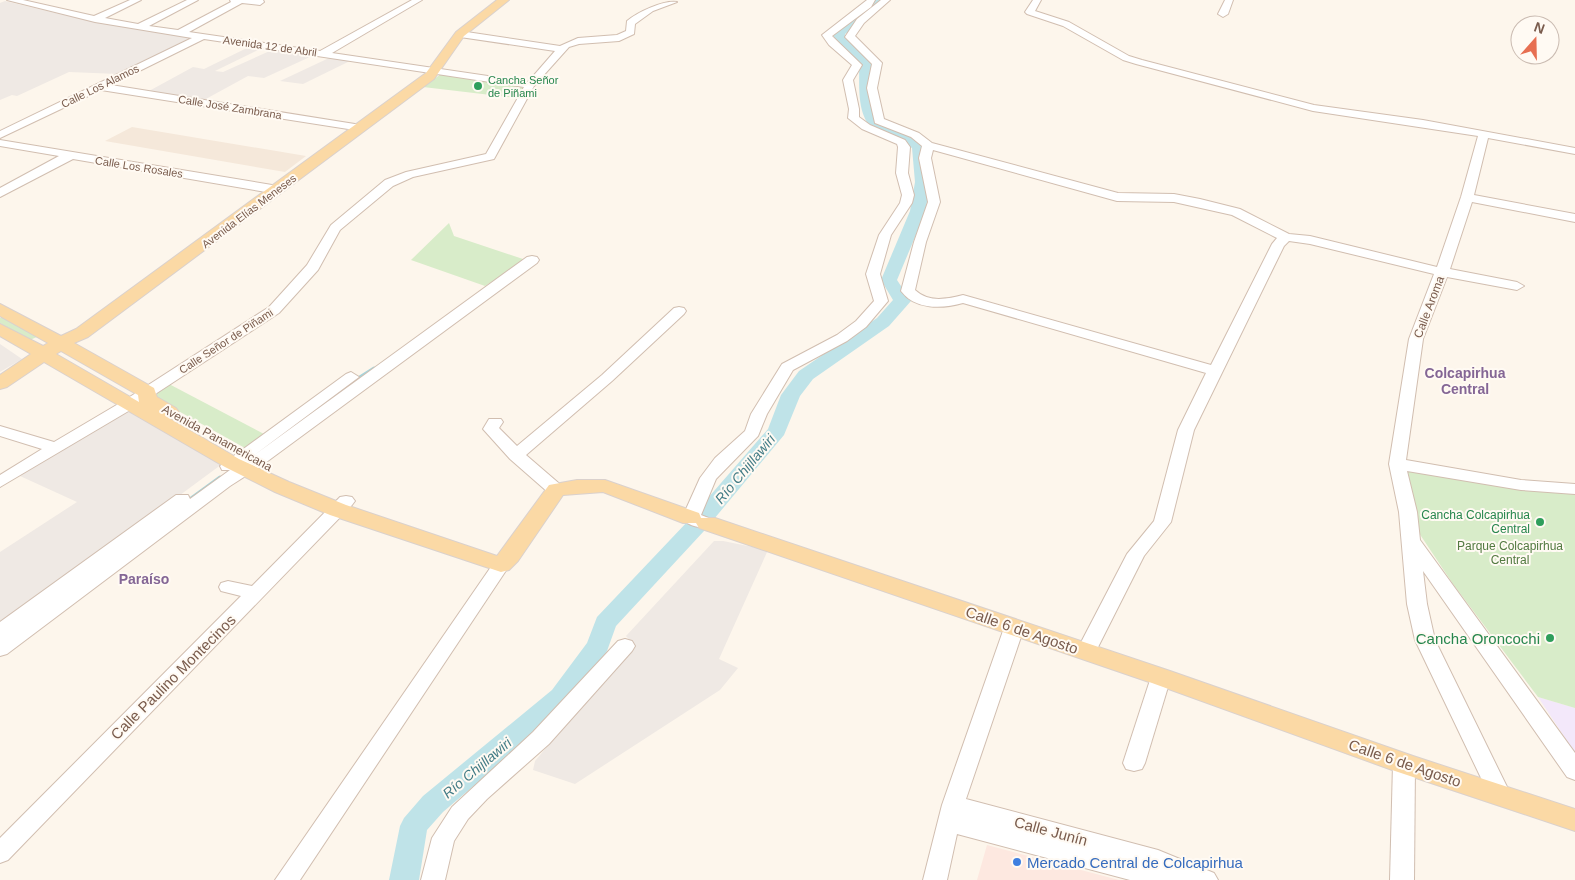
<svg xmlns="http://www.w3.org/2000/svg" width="1575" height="880" viewBox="0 0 1575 880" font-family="Helvetica,sans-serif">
  <rect width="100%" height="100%" fill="#fdf6ec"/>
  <!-- residential -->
  <polygon fill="#f5e8da" points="132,127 306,156 285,172 105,141"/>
  <!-- commercial -->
  <polygon fill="#fde8e0" points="987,845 1119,880 977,880"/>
  <!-- industrial -->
  <g fill="#efe9e4">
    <polygon points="5,1 85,20 191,38 118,74 69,72 17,96 12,95 0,100 0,3"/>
    <polygon points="251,46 262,48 215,71 223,72 272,50 312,56 264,78 248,76 204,100 149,91 193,67 204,69"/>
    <polygon points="329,58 350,61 303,84 280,81"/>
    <polygon points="0,344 22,359 0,372"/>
    <polygon points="129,410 222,464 0,628 0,552 77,502 20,476"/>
    <polygon points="714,541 723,541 768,550 719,659 738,668 720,690 575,784 533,770 535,761 633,644 626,636"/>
  </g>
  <!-- education -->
  <polygon fill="#f3e8fa" points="1538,697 1575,708 1575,753"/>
  <!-- green -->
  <g fill="#d8ecc9">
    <polygon points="441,74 525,86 517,98 423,87"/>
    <polygon points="449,223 454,236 526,260 485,286 411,260"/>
    <polygon points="6,317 39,336 30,340 0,323 0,318"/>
    <polygon points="169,384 264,434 245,448 155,398 154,393"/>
    <polygon points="1414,469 1575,494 1575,708 1538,697 1453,584 1415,527 1408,472"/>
  </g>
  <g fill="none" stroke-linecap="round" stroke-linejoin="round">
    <!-- stream -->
    <g stroke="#a5d3da" stroke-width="3">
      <polyline points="355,380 374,368"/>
      <polyline points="187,501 220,477"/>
    </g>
    <!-- river -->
    <path fill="#bfe3e8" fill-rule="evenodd" d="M872,0H883L874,12L845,34V38L871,62L873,96L879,120L886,126L919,140L926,146L929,182L926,211L897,280L911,301L889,326L813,379L800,396L784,435L704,531L616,626L607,651L570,704L443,812L427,830L419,880H389L400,826L404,818L423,796L552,690L587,643L597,617L688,521L768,429L781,395L799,371L877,318L893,300L881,280L910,211L915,182L912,148C901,141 888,139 877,132C855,119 860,84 859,63L833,39L835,31Z"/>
    <!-- minor casing -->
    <g stroke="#d1beb0" stroke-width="2">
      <g id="minor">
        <path d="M7,0H23L94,16L130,0H141L105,18L138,24L187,0H198L149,26L178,30L231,2L230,0H263L264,2L260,5L242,3L189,32L320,51L412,0H422L332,53L528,82L555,51L460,37L455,34L460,31L560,46L578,38L617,35L626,31L627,21C638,12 663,0 677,2L653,11L635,24L634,34L619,41L579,44L569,47L534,86L494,159L413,177L393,186L340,230L318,270L279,313L137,406L0,487V475L42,449L0,436V426L54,442L125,400L269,307L307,265L331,225L385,180L406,172L486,154L524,87L204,39L111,85L361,125L367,128L361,131L101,90L0,138V131L192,38L95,22Z"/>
        <path d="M867,0H875L871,7L832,36L862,65L853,80L859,109V117L870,125L905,140L910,147L908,173L914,195L912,203L891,235L880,274L888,301L866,327L847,341L793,370L767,414L758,436L716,479L701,515L711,519L714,523L711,527C702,529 687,526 682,518L700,478L715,458L745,431L751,414L782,364L837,335L856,321L874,301L866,274L879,235L900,203L902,195L896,173L898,147L897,144L862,129L848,118L849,109L843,80L852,65L829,45L822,35Z"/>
        <path d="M881,0H890L864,23L855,36L882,63L877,88L884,119L919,133L932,143L1118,193L1174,194L1200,199L1240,209L1289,234L1310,236L1437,267L1461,197L1478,136L1313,111L1136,64L1123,60L1063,26L1027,14L1025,12L1033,0H1041L1035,11L1069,22L1129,56L1142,60L1314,105L1423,120L1575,148V154L1488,138L1474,195L1575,214V222L1472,202L1450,269L1517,282L1524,286L1517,290L1447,277L1423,339L1406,460L1521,480L1575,484V494L1521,490L1407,471L1417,512L1420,540L1575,753V780L1567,777L1423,571L1427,604L1435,640L1511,795L1508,801L1500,804L1492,801L1415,640L1407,604L1399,512L1389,464L1409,339L1434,274L1310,244L1289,241L1284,246L1194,430L1171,522L1144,556L1093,657L1086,659L1079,657L1076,652L1127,554L1154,521L1178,430L1206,373L963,303C942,309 915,310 901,291L914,242L928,202L919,158L922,146L911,137L875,123L867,88L872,64L845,37L857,19ZM933,150L1117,201L1174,202L1232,215L1277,238L1272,244L1211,365L963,295C947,299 929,303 915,290L926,242L940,202L931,158Z"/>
        <polygon points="1225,0 1233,0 1228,14 1223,17 1218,14"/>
        <polygon points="0,140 278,186 284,190 278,194 73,159 0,197 0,188 59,156 0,146"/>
        <polygon points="532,256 537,257 539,260 537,263 261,466 230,486 7,654 0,656 0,622 176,495 188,495 190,499 230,470 222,470 220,466 346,374 351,372 359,377 249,459 527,257"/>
        <polygon points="679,307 684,308 686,311 684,314 612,381 526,455 562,486 565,490 562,494 550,494 510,459 483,429 489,419 501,419 503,422 499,428 517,446 602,375 674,308"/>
        <polygon points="346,496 352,497 355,501 352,505 8,860 0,863 0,838 241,596 221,591 219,587 221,583 228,581 252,586 340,497"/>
        <polygon points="501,559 507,561 510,565 507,569 300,880 275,880 495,561"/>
        <polygon points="1014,621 1021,623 1024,628 966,799 1158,850 1214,873 1218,880 1130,880 957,834 947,880 923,880 942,805 1004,628 1007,623"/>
        <polygon points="625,639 632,641 635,646 632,651 549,744 487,799 468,819 454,841 445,880 421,880 432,838 452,807 533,732 618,641"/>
        <polygon points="1161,670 1168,672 1171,677 1145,763 1142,769 1134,771 1126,769 1123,763 1151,677 1154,672"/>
        <polygon points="1404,755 1412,758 1415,764 1414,880 1390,880 1393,764 1396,758"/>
      </g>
    </g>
    <!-- major casing -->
    <g stroke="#dad1cd" stroke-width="2">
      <path id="major" d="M497,0H509L464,36L434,79L88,337L74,343L154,388L157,397L176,408L179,412L176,416L167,417L239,459L289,482L346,505L497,556L549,485L577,480H605L699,513L701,518H715L1170,671L1413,756L1575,809V831L1395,771L1152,683L699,528L696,523H683L603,492L563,495L518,561L509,570L501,572L330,515L275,492L225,467L44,362L7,387L0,389V375L31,354L0,336V324L43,346L48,343L0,316V304L61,336L76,329L426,73L456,32ZM61,351L138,395L139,402L56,354Z"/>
    </g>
    <!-- minor -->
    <use href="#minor" fill="#fff" fill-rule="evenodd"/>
    <!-- major -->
    <use href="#major" fill="#fbd9a5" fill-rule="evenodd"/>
  </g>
  <!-- markers -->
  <g fill="#2e9e5b" stroke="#fffaf3" stroke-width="2">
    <circle cx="478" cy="86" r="5"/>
    <circle cx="1540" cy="522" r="5"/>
    <circle cx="1550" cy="638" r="5"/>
  </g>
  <circle fill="#3f7fe0" stroke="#fffaf3" stroke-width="2" cx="1017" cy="862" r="5"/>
  <g text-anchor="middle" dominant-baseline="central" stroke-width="4" stroke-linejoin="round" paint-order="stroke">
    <!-- far-street labels -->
    <g font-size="11" fill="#7a5c4d" stroke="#fffaf3">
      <text transform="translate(270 46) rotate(8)">Avenida 12 de Abril</text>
      <text transform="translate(100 86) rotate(-26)">Calle Los Alamos</text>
      <text transform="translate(230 107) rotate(9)">Calle José Zambrana</text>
      <text transform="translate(139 167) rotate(9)">Calle Los Rosales</text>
      <text transform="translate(249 211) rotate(-37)">Avenida Elías Meneses</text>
      <text transform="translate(226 341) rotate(-33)">Calle Señor de Piñami</text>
    </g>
    <!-- far-leisure labels -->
    <g font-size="11" fill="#27864d" stroke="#fffaf3" text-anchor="start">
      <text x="488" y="80">Cancha Señor<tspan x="488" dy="13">de Piñami</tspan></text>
    </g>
    <!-- street labels -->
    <g font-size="12" fill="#7a5c4d" stroke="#fffaf3">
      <text transform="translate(1429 307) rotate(-69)">Calle Aroma</text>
      <text transform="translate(217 438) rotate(29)">Avenida Panamericana</text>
    </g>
    <!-- leisure labels -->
    <g font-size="12" fill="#27864d" stroke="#fffaf3" text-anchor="end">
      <text x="1530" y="515">Cancha Colcapirhua<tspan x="1530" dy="14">Central</tspan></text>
    </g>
    <!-- park labels -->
    <g font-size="12" fill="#537a41" stroke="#fffaf3">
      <text x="1510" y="546">Parque Colcapirhua<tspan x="1510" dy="14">Central</tspan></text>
    </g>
    <!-- neighbourhood labels -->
    <g font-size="14" font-weight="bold" fill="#846695" stroke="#fffaf3">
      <text x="1465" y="373">Colcapirhua<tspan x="1465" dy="16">Central</tspan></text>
      <text x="144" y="579">Paraíso</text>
    </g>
    <!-- water labels -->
    <g font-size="14" font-style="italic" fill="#437c86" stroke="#fffaf3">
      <text transform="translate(745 469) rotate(-50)">Río Chijllawiri</text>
      <text transform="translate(477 768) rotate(-40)">Río Chijllawiri</text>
    </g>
    <!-- near-street labels -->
    <g font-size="15" fill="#7a5c4d" stroke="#fffaf3">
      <text transform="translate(1022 630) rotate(19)">Calle 6 de Agosto</text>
      <text transform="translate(173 677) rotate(-45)">Calle Paulino Montecinos</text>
      <text transform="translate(1405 763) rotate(19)">Calle 6 de Agosto</text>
      <text transform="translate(1051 831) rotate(15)">Calle Junín</text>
    </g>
    <!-- near-leisure labels -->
    <g font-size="15" fill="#27864d" stroke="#fffaf3" text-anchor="end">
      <text x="1540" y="638">Cancha Oroncochi</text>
    </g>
    <!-- near-shop labels -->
    <g font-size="15" fill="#366cbe" stroke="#fffaf3" text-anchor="start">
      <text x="1027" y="862">Mercado Central de Colcapirhua</text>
    </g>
  </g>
  <!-- north arrow -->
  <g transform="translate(1535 40) rotate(20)"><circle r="24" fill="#fffaf3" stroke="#cabbb1"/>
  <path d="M0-4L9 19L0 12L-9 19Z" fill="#e76f51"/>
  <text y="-8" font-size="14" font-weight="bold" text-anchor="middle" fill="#7a5c4d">N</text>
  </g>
</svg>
